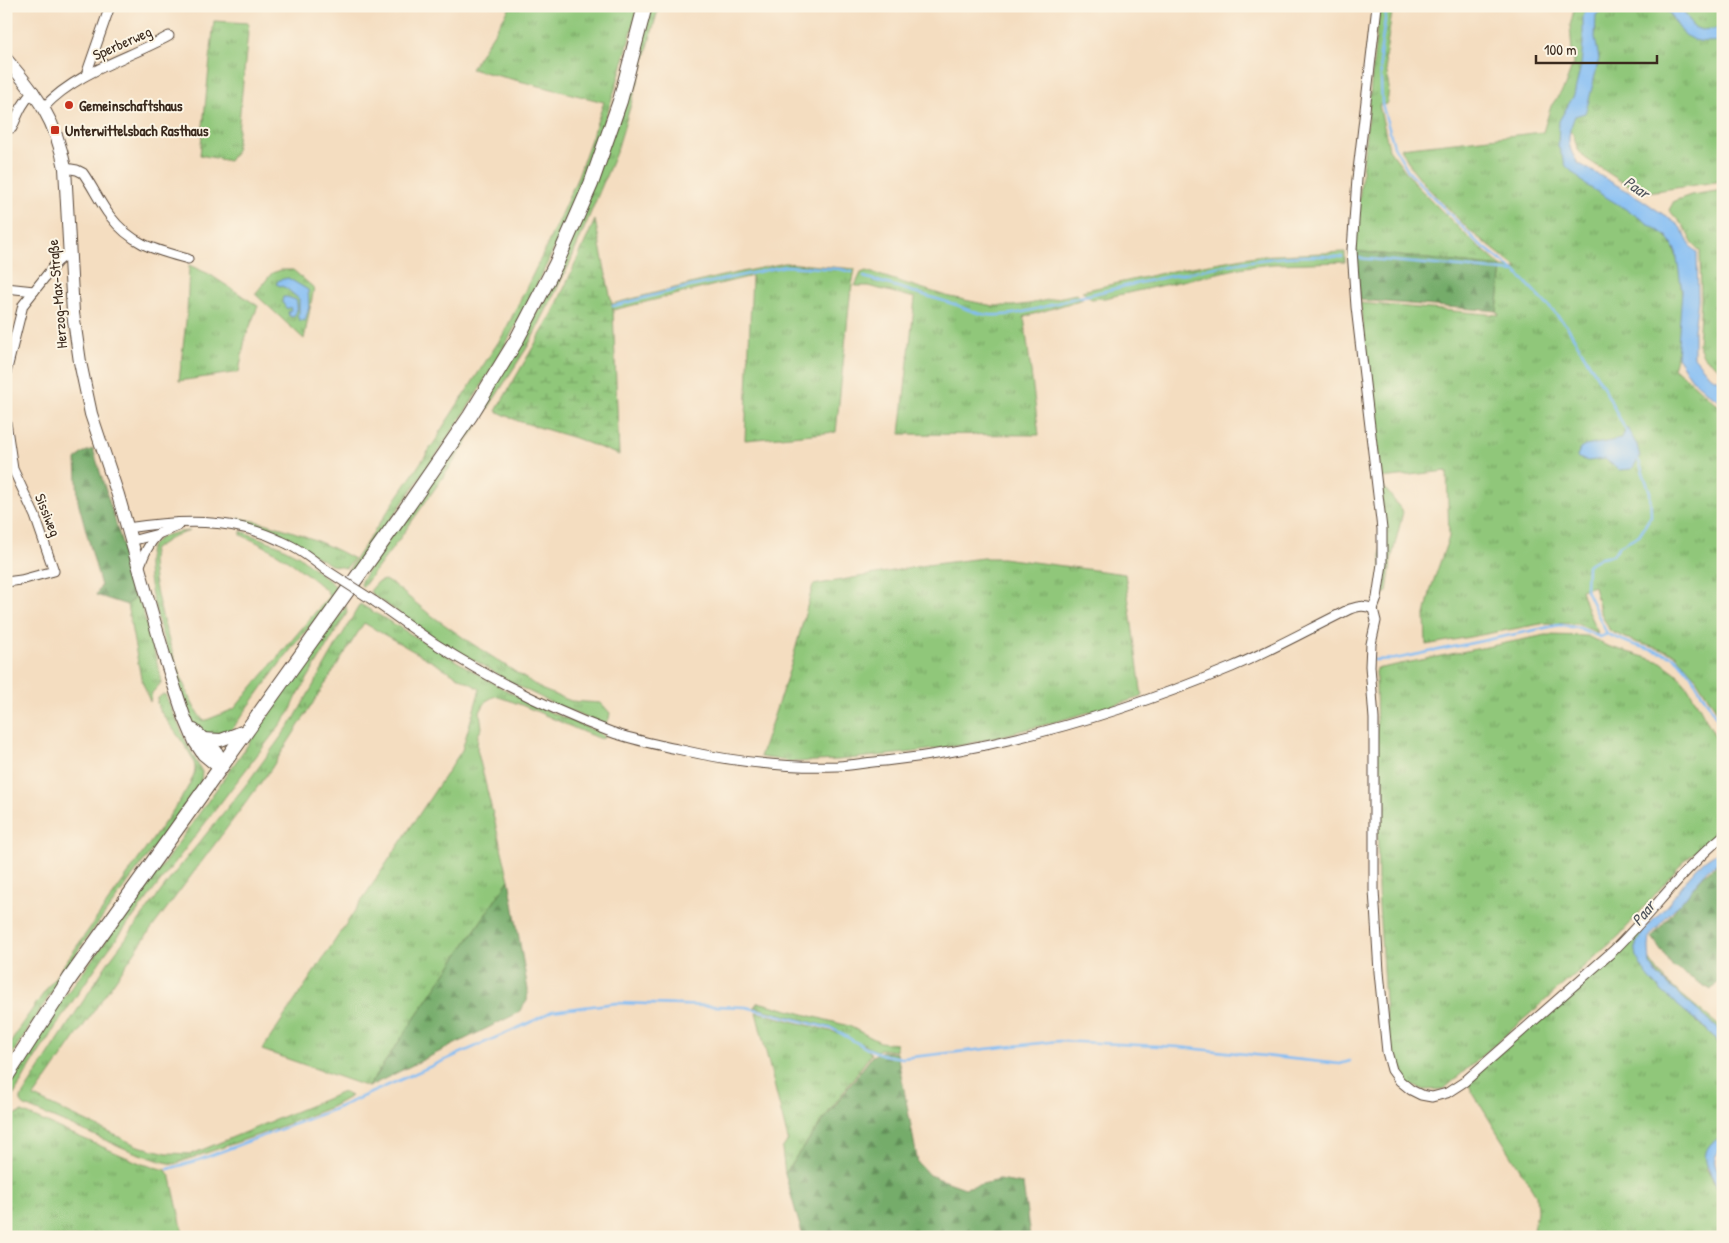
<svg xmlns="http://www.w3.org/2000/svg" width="1729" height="1243" viewBox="0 0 1729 1243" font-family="'Patrick Hand',sans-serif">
  <defs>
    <pattern id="grass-tufts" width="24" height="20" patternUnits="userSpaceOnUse" patternTransform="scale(1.25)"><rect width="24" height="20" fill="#90c77a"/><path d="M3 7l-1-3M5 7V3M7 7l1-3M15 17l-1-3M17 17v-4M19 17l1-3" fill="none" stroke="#77a263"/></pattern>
    <pattern id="forest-firs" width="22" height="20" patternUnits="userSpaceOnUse" patternTransform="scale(1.25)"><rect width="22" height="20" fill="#74ac6a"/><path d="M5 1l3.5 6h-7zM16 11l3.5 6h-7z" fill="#608c57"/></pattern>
    <pattern id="wetland-marsh" width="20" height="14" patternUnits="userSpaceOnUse" patternTransform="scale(1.25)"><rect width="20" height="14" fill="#90c77a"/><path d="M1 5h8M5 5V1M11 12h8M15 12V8" fill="none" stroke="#77a263"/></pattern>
  </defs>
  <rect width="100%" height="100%" fill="#fcf5e5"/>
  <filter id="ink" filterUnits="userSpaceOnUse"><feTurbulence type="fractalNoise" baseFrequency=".02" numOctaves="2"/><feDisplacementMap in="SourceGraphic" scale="10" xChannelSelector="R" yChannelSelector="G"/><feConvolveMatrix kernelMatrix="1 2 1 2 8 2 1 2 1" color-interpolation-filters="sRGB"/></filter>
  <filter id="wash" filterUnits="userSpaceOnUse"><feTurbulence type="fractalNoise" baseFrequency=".0096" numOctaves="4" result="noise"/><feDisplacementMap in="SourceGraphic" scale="20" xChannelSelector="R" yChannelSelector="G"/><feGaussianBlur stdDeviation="1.12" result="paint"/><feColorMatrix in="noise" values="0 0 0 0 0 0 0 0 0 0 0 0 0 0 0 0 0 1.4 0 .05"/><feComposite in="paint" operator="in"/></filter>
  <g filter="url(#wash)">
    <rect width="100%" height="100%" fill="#f4ddc0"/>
    <!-- grass -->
    <g fill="url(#grass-tufts)" stroke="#66784c">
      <path d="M511,6H638C603,150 545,287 465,412C429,467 390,520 352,574L348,570L440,434L439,433L503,335L542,256L577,179L604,102L471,69Z"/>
      <polygon points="651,6 659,6 643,65 617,150 568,267 528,346 455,460 398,541 363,587 361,585 361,581 542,304"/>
      <path d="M1379,6H1393L1385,59L1389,88L1387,104L1379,105L1389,149L1416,185L1468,237L1502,267L1519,269L1471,232L1427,187L1411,167L1401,148L1543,132L1551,106L1564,88L1573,64L1570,26L1575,6H1723V181L1648,192L1627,185L1585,158L1578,150L1572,132L1559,131L1558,146C1583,168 1606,193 1633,213C1643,221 1658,227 1667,237C1688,259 1683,341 1673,368C1691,379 1705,397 1723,408V721L1694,675L1674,653L1635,642L1610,631L1600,611L1594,586L1581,590L1588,612L1598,633L1577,624L1546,623L1426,645L1425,615L1431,588L1449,537L1447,471L1381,478L1360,303L1499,315L1497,311L1502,267L1354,251Z"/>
      <polygon points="214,21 249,23 236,151 229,161 200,155"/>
      <polygon points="1723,190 1723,371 1704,357 1698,344 1701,298 1700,251 1693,244 1684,227 1669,210 1674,201 1691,195"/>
      <polygon points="1345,252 1345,262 1274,264 1245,267 1105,298 1091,299 1082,291 1186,268 1256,256"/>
      <polygon points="785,263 855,269 850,297 836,432 745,440 752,276 613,310 612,304 718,277"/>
      <polygon points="189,265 209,274 258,306 245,339 239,372 179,381 187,313"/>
      <polygon points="281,270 293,270 314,288 304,339 255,294 272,273"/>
      <polygon points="866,271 946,296 993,306 1013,306 1029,304 1076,294 1083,299 1024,317 1039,435 900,434 915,298 868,286 855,286 861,273"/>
      <polygon points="1381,483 1403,512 1391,561 1387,592 1381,595"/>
      <path d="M239,518C280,525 318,539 354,559L346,568L331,565L283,537L239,522Z"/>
      <path d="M190,531L174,536L154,549C153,552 152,556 152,560C152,590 183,702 204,721L234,709L329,596L327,591C298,566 276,550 241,535V531L278,545L299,556L339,589C327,609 310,626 295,644C273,672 253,701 232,729L226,735L212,739L196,728L187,714C177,681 141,582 149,553C153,535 175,532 190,531Z"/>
      <polygon points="983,558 1002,558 1125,574 1142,697 1044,725 964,745 906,753 838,760 794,762 760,757 791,665 813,585 927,565"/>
      <polygon points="384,580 394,585 428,613 468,641 543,690 571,701 601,703 610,713 609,719 605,724 599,723 560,707 510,682 481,664 437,640 372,594 370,591 378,582"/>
      <polygon points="138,595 160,673 161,683 152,693 150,702 141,678 127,605"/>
      <path d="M360,604L507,691L548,711L598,732L605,737L601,739C565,726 531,706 495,696L486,701L480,712L482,728L478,735L477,749L509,880L368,1087L262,1050L462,750L480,689L364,623L271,769L146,936L34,1097L138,1146L167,1153L192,1154L343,1092L351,1096L331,1107L261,1134L174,1164L160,1161L131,1151L25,1106L20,1102V1099L109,961L173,875L245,786L294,719Z"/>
      <polygon points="346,606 347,613 297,696 290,712 105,954 66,1011 31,1065 6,1109 6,1090 22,1061 59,1004 162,866"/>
      <polygon points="1546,635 1587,636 1607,646 1661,662 1676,673 1685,683 1699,706 1723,751 1723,829 1684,861 1620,935 1444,1089 1425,1090 1407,1084 1395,1064 1387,1033 1378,890 1376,669"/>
      <path d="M165,694L186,742L202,772L201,781L191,797L79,949L6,1064V1052L19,1028L172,812C179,801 195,780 195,768C194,749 155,712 157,701C158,697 161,695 165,694Z"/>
      <polygon points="1638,931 1641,935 1636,945 1638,956 1642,967 1657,987 1711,1034 1723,1053 1723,1135 1706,1168 1723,1198 1723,1237 1533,1237 1537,1211 1536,1195 1471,1090 1468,1081"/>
      <polygon points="1649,959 1665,981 1723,1029 1723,1033 1666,985 1650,964"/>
      <polygon points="758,1002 849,1026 880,1042 896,1044 896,1051 880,1049 877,1051 867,1047 862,1043 871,1054 796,1157 785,1174 782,1149 788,1140 756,1012 842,1034 833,1028 754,1007"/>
      <polygon points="22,1112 142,1164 166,1170 171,1178 184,1237 6,1237 6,1130 14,1115"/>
    </g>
    <!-- forest -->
    <g fill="url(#forest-firs)" stroke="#586b44">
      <polygon points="1354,251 1502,267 1497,311 1360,300"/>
      <polygon points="93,449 138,595 127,605 96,595 101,586 78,501 76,460 82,453"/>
      <polygon points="1723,860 1723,977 1711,990 1673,967 1652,937 1704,875"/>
      <polygon points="509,880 528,990 527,1001 518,1013 368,1087"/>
      <polygon points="882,1051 897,1053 918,1163 929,1175 965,1188 999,1180 1023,1184 1030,1237 803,1237 785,1174 796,1157 872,1056"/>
    </g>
    <!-- wetland -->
    <polygon fill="url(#wetland-marsh)" stroke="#66784c" points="595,220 613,310 619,455 575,438 518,421 496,411 553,313"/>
    <!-- water -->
    <g fill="#83bdf4" stroke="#5f7489">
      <path d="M1587,6H1607L1596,15L1595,37L1599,59L1588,104L1585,113L1575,116C1567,135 1566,146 1578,163L1641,199L1677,224C1686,232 1687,245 1697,252L1698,300L1694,330V357L1710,376L1723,382V402L1709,394L1692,379L1677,357L1682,291L1676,252L1668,237L1632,213L1586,185L1566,166L1558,146L1559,121L1574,95L1581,65L1583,44V17Z"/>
      <path d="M1664,6H1681L1693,27L1702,30L1723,28V41C1682,45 1685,34 1664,6Z"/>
      <polygon points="288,278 308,290 309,307 305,321 299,320 297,315 299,313 299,299 286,288 276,284 279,280"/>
      <path d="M283,297H287L296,300C298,307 298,311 293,317L289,316L288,312L291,310L290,307L287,309L282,302Z"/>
      <polygon points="1627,428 1637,445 1640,457 1632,469 1619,470 1605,459 1588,461 1578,458 1577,456 1580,449 1585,446 1621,439"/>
      <path d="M1723,850V859L1707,870L1683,900L1667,916L1650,936L1649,947L1650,964L1658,976L1723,1033V1053C1719,1046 1716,1039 1711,1034C1691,1013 1632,977 1636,945C1638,933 1661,913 1669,903C1684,884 1699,858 1723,850Z"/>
      <path d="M1723,1135V1148C1708,1160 1717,1166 1722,1181C1724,1186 1723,1193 1723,1198C1718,1191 1716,1184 1712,1177C1702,1157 1702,1147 1723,1135Z"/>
    </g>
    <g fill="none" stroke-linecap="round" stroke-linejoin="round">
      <!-- stream -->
      <g stroke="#83bdf4" stroke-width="2.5">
        <polyline points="1387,6 1380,55 1382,104 1394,146 1409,172 1429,193 1476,241 1517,273 1567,326 1604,388 1626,431"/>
        <polyline points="1358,258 1516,272"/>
        <path d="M864,277L957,305C967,310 977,314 989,315C1016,317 1046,306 1071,299C1109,290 1148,280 1187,273C1237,262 1290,253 1342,257"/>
        <polyline points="613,306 675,290 785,266 839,269 852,272"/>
        <polyline points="1638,459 1650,492 1651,516 1639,535 1619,546 1613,555 1601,557 1587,565 1586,590 1607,634 1634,645 1673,656 1683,665 1691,675 1723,729"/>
        <polyline points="1374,660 1395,659 1559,625 1579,628 1600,637 1607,634"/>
        <polyline points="168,1169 196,1161 332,1110 529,1023 552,1011 616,1003 746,1007 833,1029 866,1048 884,1055 902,1058 1059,1041 1179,1047 1340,1064 1350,1061"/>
      </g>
    </g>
  </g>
  <g filter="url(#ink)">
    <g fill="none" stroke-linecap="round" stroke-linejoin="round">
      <!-- minor casing -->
      <g stroke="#574536" stroke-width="11">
        <g id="minor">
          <path d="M1377,6L1357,179L1352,250L1356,307L1382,529V564L1377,598L1373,609L1376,621L1371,644L1370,666L1374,719V890L1379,972L1387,1052L1392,1070L1400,1081L1411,1090L1421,1095L1432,1097L1447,1093L1464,1082L1613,951C1651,914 1682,870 1723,836"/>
          <polyline points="86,75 110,6"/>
          <path d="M44,107C78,71 127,59 169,36"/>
          <path d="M12,128C18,114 22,102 34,91"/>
          <path d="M65,168L77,170L83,173C93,187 100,203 110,216C132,245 156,250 188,259"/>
          <polyline points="6,288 34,291"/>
          <polyline points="6,373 23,305 57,262 63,257 69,255"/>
          <polyline points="6,422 13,469 35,516 54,571 21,580 6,582"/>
          <path d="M127,528C179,520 232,517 281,541C298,548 312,559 326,570"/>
          <polyline points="131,541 158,534 178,526"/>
          <path d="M139,568C144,555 148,544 158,534"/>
          <path d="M374,601C394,615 413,629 434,643C489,678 549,709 611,732C633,740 655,744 677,749C729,761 784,768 838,766C854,765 869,762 885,761C1004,748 1122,713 1232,667C1272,650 1311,628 1350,609C1359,606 1364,605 1373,609"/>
        </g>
      </g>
      <!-- secondary casing -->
      <g stroke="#574536" stroke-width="14">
        <g id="secondary">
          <path d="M6,59C37,95 56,120 65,168L73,313L80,362L91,414L118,495L164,655L184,716L195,742L203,754L220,768"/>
          <polyline points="194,730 216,751 223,764"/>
          <polyline points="202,739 221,740 247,730"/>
        </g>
      </g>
      <!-- primary casing -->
      <g stroke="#574536" stroke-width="16">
        <polyline id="primary" points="6,1077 70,978 223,764"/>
      </g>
      <!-- trunk casing -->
      <g stroke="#574536" stroke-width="16">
        <polyline id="trunk" points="223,764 403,513 470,416 516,341 556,264 591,184 620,101 645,6"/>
      </g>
      <!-- minor -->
      <use href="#minor" stroke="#fff" stroke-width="9"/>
      <!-- secondary -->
      <use href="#secondary" stroke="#fff" stroke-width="12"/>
      <!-- primary -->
      <use href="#primary" stroke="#fff" stroke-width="14"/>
      <!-- trunk -->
      <use href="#trunk" stroke="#fff" stroke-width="14"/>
      <!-- minor-bridge casing -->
      <g stroke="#574536" stroke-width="11" stroke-linecap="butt">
        <polyline id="minor-bridge" points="326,570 374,601"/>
      </g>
      <!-- minor-bridge -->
      <use href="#minor-bridge" stroke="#fff" stroke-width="9"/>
    </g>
  </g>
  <!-- markers -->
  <g fill="#c8321e" stroke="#fcf5e5" stroke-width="2">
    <circle cx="69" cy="105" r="5"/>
    <rect x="50" y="125" width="10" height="10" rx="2.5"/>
  </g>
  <g text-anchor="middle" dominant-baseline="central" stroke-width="4" stroke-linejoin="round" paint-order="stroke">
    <!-- street labels -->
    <g font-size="15" fill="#3b2a1e" stroke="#fcf5e5">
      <text transform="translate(122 43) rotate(-24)">Sperberweg</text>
      <text transform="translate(57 294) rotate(-95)">Herzog-Max-Straße</text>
      <text transform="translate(48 515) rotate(68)">Sissiweg</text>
    </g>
    <!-- poi labels -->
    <g font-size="15" font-weight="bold" fill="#3b2a1e" stroke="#fcf5e5" text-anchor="start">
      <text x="79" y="105">Gemeinschaftshaus</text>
      <text x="65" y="130">Unterwittelsbach Rasthaus</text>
    </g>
    <!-- water labels -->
    <g font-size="16" font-style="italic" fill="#51565e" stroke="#fcf5e5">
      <text transform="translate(1637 187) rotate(34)">Paar</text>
      <text transform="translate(1643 913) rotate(-51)">Paar</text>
    </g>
  </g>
  <!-- margin -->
  <rect width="1729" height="1243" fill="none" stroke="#fcf5e5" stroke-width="25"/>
  <!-- scale -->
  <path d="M1536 55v8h121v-8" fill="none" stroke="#3b2a1e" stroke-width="2.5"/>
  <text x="1544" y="55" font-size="15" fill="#3b2a1e" stroke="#fcf5e5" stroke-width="4" paint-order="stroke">100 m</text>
</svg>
